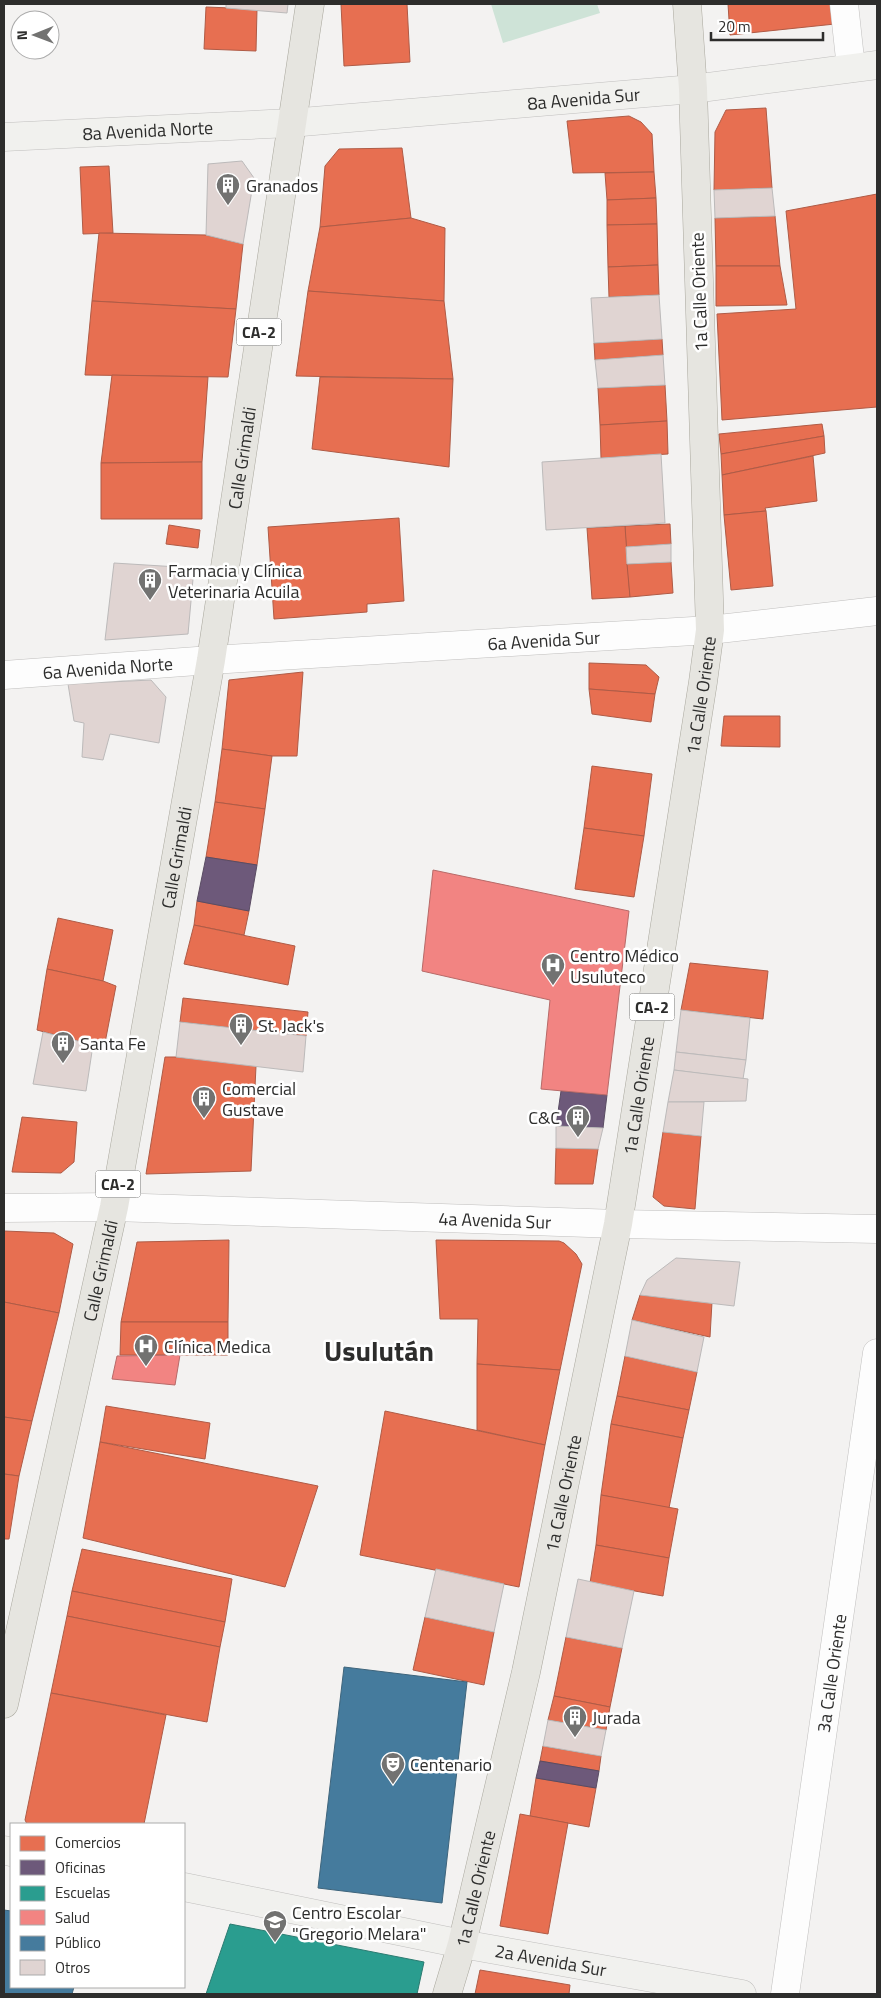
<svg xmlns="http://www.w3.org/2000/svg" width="881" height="1998" viewBox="0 0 881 1998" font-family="'Titillium Web',sans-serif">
  <rect width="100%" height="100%" fill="#f3f2f1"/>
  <!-- green -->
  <polygon fill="#cee3d7" points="491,4 597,4 600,13 503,43"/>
  <!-- shops -->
  <g fill="#e76f51" stroke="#af5b46">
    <polygon points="341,4 407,4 410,62 344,66"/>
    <polygon points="728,4 834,4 835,24 730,35"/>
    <polygon points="206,7 257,9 256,51 204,49"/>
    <polygon points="766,108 772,188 714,190 715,132 726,110"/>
    <polygon points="629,116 641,122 652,134 654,172 573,173 567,121"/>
    <polygon points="402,148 411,218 320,227 325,166 339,149"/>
    <polygon points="109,166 113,233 83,234 80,167"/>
    <polygon points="654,172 656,198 607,200 605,173"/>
    <polygon points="877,194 877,407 722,420 717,314 796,309 786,211"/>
    <polygon points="656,198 657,224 607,225 607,200"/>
    <polygon points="775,216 780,266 716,266 715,218"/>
    <polygon points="411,218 445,228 444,301 308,291 320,227"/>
    <polygon points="657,224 658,265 608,267 607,225"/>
    <polygon points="99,233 206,235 243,244 236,309 92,301"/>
    <polygon points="658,265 659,295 609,297 608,267"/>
    <polygon points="716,266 780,266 787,305 716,306"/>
    <polygon points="308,291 444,301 453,379 296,376"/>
    <polygon points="92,301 236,309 228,377 85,375"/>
    <polygon points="662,339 663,355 595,360 594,343"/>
    <polygon points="112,375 208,377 202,462 101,463"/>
    <polygon points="320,377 453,379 449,467 312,449"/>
    <polygon points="665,385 667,421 600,425 598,388"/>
    <polygon points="667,421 668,454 601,458 600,425"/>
    <polygon points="822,424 824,436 721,454 719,434"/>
    <polygon points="824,436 825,453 722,475 721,454"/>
    <polygon points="813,456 817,501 765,508 766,511 724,515 722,475"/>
    <polygon points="202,462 202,519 101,519 101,463"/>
    <polygon points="766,511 773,586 731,590 724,515"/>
    <polygon points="399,518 404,601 367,604 367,612 274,619 268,527"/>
    <polygon points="670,524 671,544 626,547 625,526"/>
    <polygon points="169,525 200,530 198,548 166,544"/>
    <polygon points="625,526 630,597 592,599 587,528"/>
    <polygon points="671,562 673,593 630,597 627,564"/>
    <polygon points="589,663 646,665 659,677 655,694 589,689"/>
    <polygon points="303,672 297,756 272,756 222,749 229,680"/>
    <polygon points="589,689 655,694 651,722 592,714"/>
    <polygon points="724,716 780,716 780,747 721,746"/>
    <polygon points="222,749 272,756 265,809 215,802"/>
    <polygon points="592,766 652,774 644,836 584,828"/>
    <polygon points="215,802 265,809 257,865 206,857"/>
    <polygon points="584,828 644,836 634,897 575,889"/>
    <polygon points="197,901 249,911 244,935 194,925"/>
    <polygon points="58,918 113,930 103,981 47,969"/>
    <polygon points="194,925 295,946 288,985 184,964"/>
    <polygon points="690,963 768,971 763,1019 681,1010"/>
    <polygon points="47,969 103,981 116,986 104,1048 37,1030"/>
    <polygon points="183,998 308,1012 306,1036 180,1022"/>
    <polygon points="165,1057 176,1057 256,1066 251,1171 146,1174"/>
    <polygon points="22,1117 77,1122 74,1162 61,1173 12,1172"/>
    <polygon points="663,1132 701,1136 695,1209 664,1206 653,1197"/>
    <polygon points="556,1148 598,1149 593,1184 555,1184"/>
    <polygon points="4,1231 54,1233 73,1244 59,1313 4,1302"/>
    <polygon points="229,1240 228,1322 121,1322 137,1242"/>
    <polygon points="436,1240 559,1241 564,1243 576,1254 582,1264 560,1370 477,1364 478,1319 440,1319"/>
    <polygon points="640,1295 712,1302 710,1337 632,1320"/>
    <polygon points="4,1302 59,1313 32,1421 4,1417"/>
    <polygon points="121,1322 228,1322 228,1355 120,1355"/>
    <polygon points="625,1356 697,1372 689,1410 617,1396"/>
    <polygon points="477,1364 560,1370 545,1445 477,1430"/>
    <polygon points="617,1396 689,1410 683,1438 611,1424"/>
    <polygon points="106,1406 210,1423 205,1459 100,1442"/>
    <polygon points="385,1411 545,1445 519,1587 360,1555"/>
    <polygon points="4,1417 32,1421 19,1476 4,1474"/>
    <polygon points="611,1424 683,1438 669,1508 601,1495"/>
    <polygon points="100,1442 318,1486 285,1587 83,1538"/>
    <polygon points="4,1474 19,1476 9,1539 4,1539"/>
    <polygon points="601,1495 678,1509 669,1558 596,1545"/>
    <polygon points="596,1545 669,1558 663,1596 590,1583"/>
    <polygon points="82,1549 232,1579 225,1622 72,1591"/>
    <polygon points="72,1591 225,1622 220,1647 67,1616"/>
    <polygon points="67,1616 220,1647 207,1722 51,1693"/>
    <polygon points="425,1617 494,1632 484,1685 413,1670"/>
    <polygon points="566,1637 622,1648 610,1707 554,1696"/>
    <polygon points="51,1693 166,1715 144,1824 27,1824 25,1820"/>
    <polygon points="554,1696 610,1707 606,1730 548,1720"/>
    <polygon points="543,1746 601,1756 599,1771 540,1761"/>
    <polygon points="536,1778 596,1788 589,1827 530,1816"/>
    <polygon points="520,1814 568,1823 548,1934 500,1926"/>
    <polygon points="480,1970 570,1985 569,1994 475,1994"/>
  </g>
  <!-- offices -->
  <g fill="#6d597a" stroke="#5a4c63">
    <polygon points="206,857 257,865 249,911 197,901"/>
    <polygon points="561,1091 607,1095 603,1128 556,1126"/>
    <polygon points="540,1761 599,1771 596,1788 536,1778"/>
  </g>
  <!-- schools -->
  <polygon fill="#2a9d8f" stroke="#2b7b71" points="230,1924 424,1962 417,1994 206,1994"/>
  <!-- health -->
  <g fill="#f28482" stroke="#b76a68">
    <polygon points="433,870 629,911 607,1095 541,1089 550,1000 422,971"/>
    <polygon points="180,1355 175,1385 112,1379 117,1356"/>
  </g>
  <!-- public -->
  <g fill="#457b9d" stroke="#3e647b">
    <polygon points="344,1667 467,1682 442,1903 318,1888"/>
    <polygon points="4,1910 11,1911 11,1987 74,1987 72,1994 4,1994"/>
  </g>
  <!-- building -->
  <g fill="#e0d4d2" stroke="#bcbaba">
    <polygon points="226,4 288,4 287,13 226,8"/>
    <polygon points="242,161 254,178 243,244 206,235 208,164"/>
    <polygon points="772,188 775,216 715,218 714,190"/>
    <polygon points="659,295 662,339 594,343 591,298"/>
    <polygon points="663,355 665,385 598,388 595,360"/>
    <polygon points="661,454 665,523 546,530 542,462"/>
    <polygon points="671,544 671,562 627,564 626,547"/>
    <polygon points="114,563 194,568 188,634 105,640"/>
    <polygon points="151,680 166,697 159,743 110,734 103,760 82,757 84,723 74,721 68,684"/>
    <polygon points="681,1010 750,1018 746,1060 676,1052"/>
    <polygon points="180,1022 306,1036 303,1072 176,1057"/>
    <polygon points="43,1032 93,1045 86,1091 33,1084"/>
    <polygon points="676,1052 746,1060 743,1079 674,1070"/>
    <polygon points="674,1070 748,1079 746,1101 668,1102"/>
    <polygon points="668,1102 704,1102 701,1136 663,1132"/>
    <polygon points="556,1126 603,1128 598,1149 556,1148"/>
    <polygon points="676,1258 740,1262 734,1306 640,1295 647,1280"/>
    <polygon points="632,1320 704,1337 697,1372 625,1356"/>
    <polygon points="436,1569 504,1584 494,1632 425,1617"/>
    <polygon points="578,1579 634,1591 622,1648 566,1637"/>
    <polygon points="548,1720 606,1730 601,1756 543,1746"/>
  </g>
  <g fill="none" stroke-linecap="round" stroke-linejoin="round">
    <!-- street casing -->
    <g stroke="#c0bfbe" stroke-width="29">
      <g id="street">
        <polyline points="844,4 851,68"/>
        <path id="s1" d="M4,675L211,660L710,630L877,611"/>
        <path id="s2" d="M4,1208L114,1207L618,1224L877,1229"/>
        <path id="s3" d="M785,1994L877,1353"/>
      </g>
    </g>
    <!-- secondary casing -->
    <g stroke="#c0bfbe" stroke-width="29">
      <g id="secondary">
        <path id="s4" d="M4,137L290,123L693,89L877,65"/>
        <polyline points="4,1850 11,1852"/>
        <path id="s5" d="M184,1887L462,1944L742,1994"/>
      </g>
    </g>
    <!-- primary casing -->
    <g stroke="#a9a79d" stroke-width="29">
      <g id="primary">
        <path id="s6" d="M4,1704L114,1207L211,660L310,4"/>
        <path id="s7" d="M447,1994L462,1944L526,1672L618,1224L703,682L710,630L693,89L687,4"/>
      </g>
    </g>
    <!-- street -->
    <use href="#street" stroke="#fdfdfd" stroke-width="28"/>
    <!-- secondary -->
    <use href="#secondary" stroke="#f1f1ee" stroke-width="28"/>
    <!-- primary -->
    <use href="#primary" stroke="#e6e5e0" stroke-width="28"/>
  </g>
  <!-- icons -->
  <defs>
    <g id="building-pin" transform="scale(1.25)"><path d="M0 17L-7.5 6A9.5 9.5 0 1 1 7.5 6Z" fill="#727271" stroke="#fff"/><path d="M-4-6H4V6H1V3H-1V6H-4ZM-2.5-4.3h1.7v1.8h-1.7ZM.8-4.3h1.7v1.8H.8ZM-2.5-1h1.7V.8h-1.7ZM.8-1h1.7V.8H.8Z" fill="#fff"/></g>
    <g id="hospital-pin" transform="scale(1.25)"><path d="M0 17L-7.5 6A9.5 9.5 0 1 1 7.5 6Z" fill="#727271" stroke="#fff"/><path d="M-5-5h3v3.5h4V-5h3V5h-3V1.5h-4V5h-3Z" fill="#fff"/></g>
    <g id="theatre-pin" transform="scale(1.25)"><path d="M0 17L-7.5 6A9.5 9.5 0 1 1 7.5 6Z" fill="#727271" stroke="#fff"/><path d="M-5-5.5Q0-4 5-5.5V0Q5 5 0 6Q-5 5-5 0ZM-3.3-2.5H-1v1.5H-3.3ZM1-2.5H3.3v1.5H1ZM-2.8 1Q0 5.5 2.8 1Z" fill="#fff"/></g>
    <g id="school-pin" transform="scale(1.25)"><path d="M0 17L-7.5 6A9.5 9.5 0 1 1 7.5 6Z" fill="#727271" stroke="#fff"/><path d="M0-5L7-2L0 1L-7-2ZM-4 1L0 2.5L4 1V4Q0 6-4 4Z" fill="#fff"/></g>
  </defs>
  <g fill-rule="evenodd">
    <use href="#building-pin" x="228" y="185"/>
    <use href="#building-pin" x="150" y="580"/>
    <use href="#hospital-pin" x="553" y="965"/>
    <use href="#building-pin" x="241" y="1025"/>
    <use href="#building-pin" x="63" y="1043"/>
    <use href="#building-pin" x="204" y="1098"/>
    <use href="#building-pin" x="578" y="1117"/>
    <use href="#hospital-pin" x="146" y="1346"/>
    <use href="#building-pin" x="575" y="1717"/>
    <use href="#theatre-pin" x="393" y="1764"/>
    <use href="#school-pin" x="275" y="1922"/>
  </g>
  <g text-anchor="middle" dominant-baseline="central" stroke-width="5" stroke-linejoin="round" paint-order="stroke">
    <!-- shield labels -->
    <g fill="#fff" stroke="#6c6c6b" stroke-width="1">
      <rect x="236.5" y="318.5" width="45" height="27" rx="4"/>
      <rect x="629.5" y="993.5" width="45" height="27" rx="4"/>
      <rect x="95.5" y="1170.5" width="45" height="27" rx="4"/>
    </g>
    <g font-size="16" font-weight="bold" fill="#2d2d2c">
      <text x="259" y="332">CA-2</text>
      <text x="652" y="1007">CA-2</text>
      <text x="118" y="1184">CA-2</text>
    </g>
    <!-- street labels -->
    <g font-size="18" fill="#2d2d2c" stroke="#fff">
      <text stroke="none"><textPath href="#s4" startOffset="581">8a Avenida Sur</textPath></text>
      <text stroke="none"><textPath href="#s4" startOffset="144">8a Avenida Norte</textPath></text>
      <text transform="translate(699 292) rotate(-92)">1a Calle Oriente</text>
      <text stroke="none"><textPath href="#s6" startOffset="1269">Calle Grimaldi</textPath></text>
      <text stroke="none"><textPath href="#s1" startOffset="541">6a Avenida Sur</textPath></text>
      <text stroke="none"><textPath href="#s1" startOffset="104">6a Avenida Norte</textPath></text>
      <text stroke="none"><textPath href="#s7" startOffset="1324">1a Calle Oriente</textPath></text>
      <text stroke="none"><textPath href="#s6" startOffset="864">Calle Grimaldi</textPath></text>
      <text stroke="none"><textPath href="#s7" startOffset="919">1a Calle Oriente</textPath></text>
      <text stroke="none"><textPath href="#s2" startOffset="491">4a Avenida Sur</textPath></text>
      <text stroke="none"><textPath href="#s6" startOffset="444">Calle Grimaldi</textPath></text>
      <text stroke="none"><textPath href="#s7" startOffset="514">1a Calle Oriente</textPath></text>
      <text stroke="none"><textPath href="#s3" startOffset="324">3a Calle Oriente</textPath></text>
      <text stroke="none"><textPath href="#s7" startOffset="109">1a Calle Oriente</textPath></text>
      <text stroke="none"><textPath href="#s5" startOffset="374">2a Avenida Sur</textPath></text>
    </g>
    <!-- poi labels -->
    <g font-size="18" fill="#2d2d2c" stroke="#fff" text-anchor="start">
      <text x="246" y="185">Granados</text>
      <text x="168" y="570">Farmacia y Clínica<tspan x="168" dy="21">Veterinaria Acuila</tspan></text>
      <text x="570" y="955">Centro Médico<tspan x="570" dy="21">Usuluteco</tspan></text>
      <text x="258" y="1025">St. Jack's</text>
      <text x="80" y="1043">Santa Fe</text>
      <text x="222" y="1088">Comercial<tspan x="222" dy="21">Gustave</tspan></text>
      <text x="560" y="1117" text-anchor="end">C&amp;C</text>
      <text x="164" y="1346">Clínica Medica</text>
      <text x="592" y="1717">Jurada</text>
      <text x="410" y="1764">Centenario</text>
      <text x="292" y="1912">Centro Escolar<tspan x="292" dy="21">"Gregorio Melara"</tspan></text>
    </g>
    <!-- town labels -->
    <g font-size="28" font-weight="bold" fill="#2d2d2c" stroke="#fff">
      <text x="379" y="1350">Usulután</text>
    </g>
  </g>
  <!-- border -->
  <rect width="881" height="1998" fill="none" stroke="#2d2d2c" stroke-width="10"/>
  <!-- legend -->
  <rect x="10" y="1823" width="175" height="165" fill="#ffffff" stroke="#ababab"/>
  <rect x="20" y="1836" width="25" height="15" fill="#e76f51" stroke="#ababab"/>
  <text x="55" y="1848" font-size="15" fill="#2d2d2c">Comercios</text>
  <rect x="20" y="1860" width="25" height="15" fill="#6d597a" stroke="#ababab"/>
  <text x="55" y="1873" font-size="15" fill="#2d2d2c">Oficinas</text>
  <rect x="20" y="1886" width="25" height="15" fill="#2a9d8f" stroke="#ababab"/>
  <text x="55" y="1898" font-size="15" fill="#2d2d2c">Escuelas</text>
  <rect x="20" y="1910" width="25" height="15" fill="#f28482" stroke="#ababab"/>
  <text x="55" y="1923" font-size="15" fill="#2d2d2c">Salud</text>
  <rect x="20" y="1936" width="25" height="15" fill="#457b9d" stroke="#ababab"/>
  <text x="55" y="1948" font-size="15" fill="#2d2d2c">Público</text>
  <rect x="20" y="1960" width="25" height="15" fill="#e0d4d2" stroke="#ababab"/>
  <text x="55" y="1973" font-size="15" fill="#2d2d2c">Otros</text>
  <!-- north arrow -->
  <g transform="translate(35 35) rotate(269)"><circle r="24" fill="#ffffff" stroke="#ababab"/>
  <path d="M0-4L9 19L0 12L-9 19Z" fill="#727271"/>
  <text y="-8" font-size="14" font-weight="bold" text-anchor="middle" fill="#2d2d2c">N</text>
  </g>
  <!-- scale -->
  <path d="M711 32v8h112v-8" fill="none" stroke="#2d2d2c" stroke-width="2.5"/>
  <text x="718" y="32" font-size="15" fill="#2d2d2c" stroke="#ffffff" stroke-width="4" paint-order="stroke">20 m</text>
</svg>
